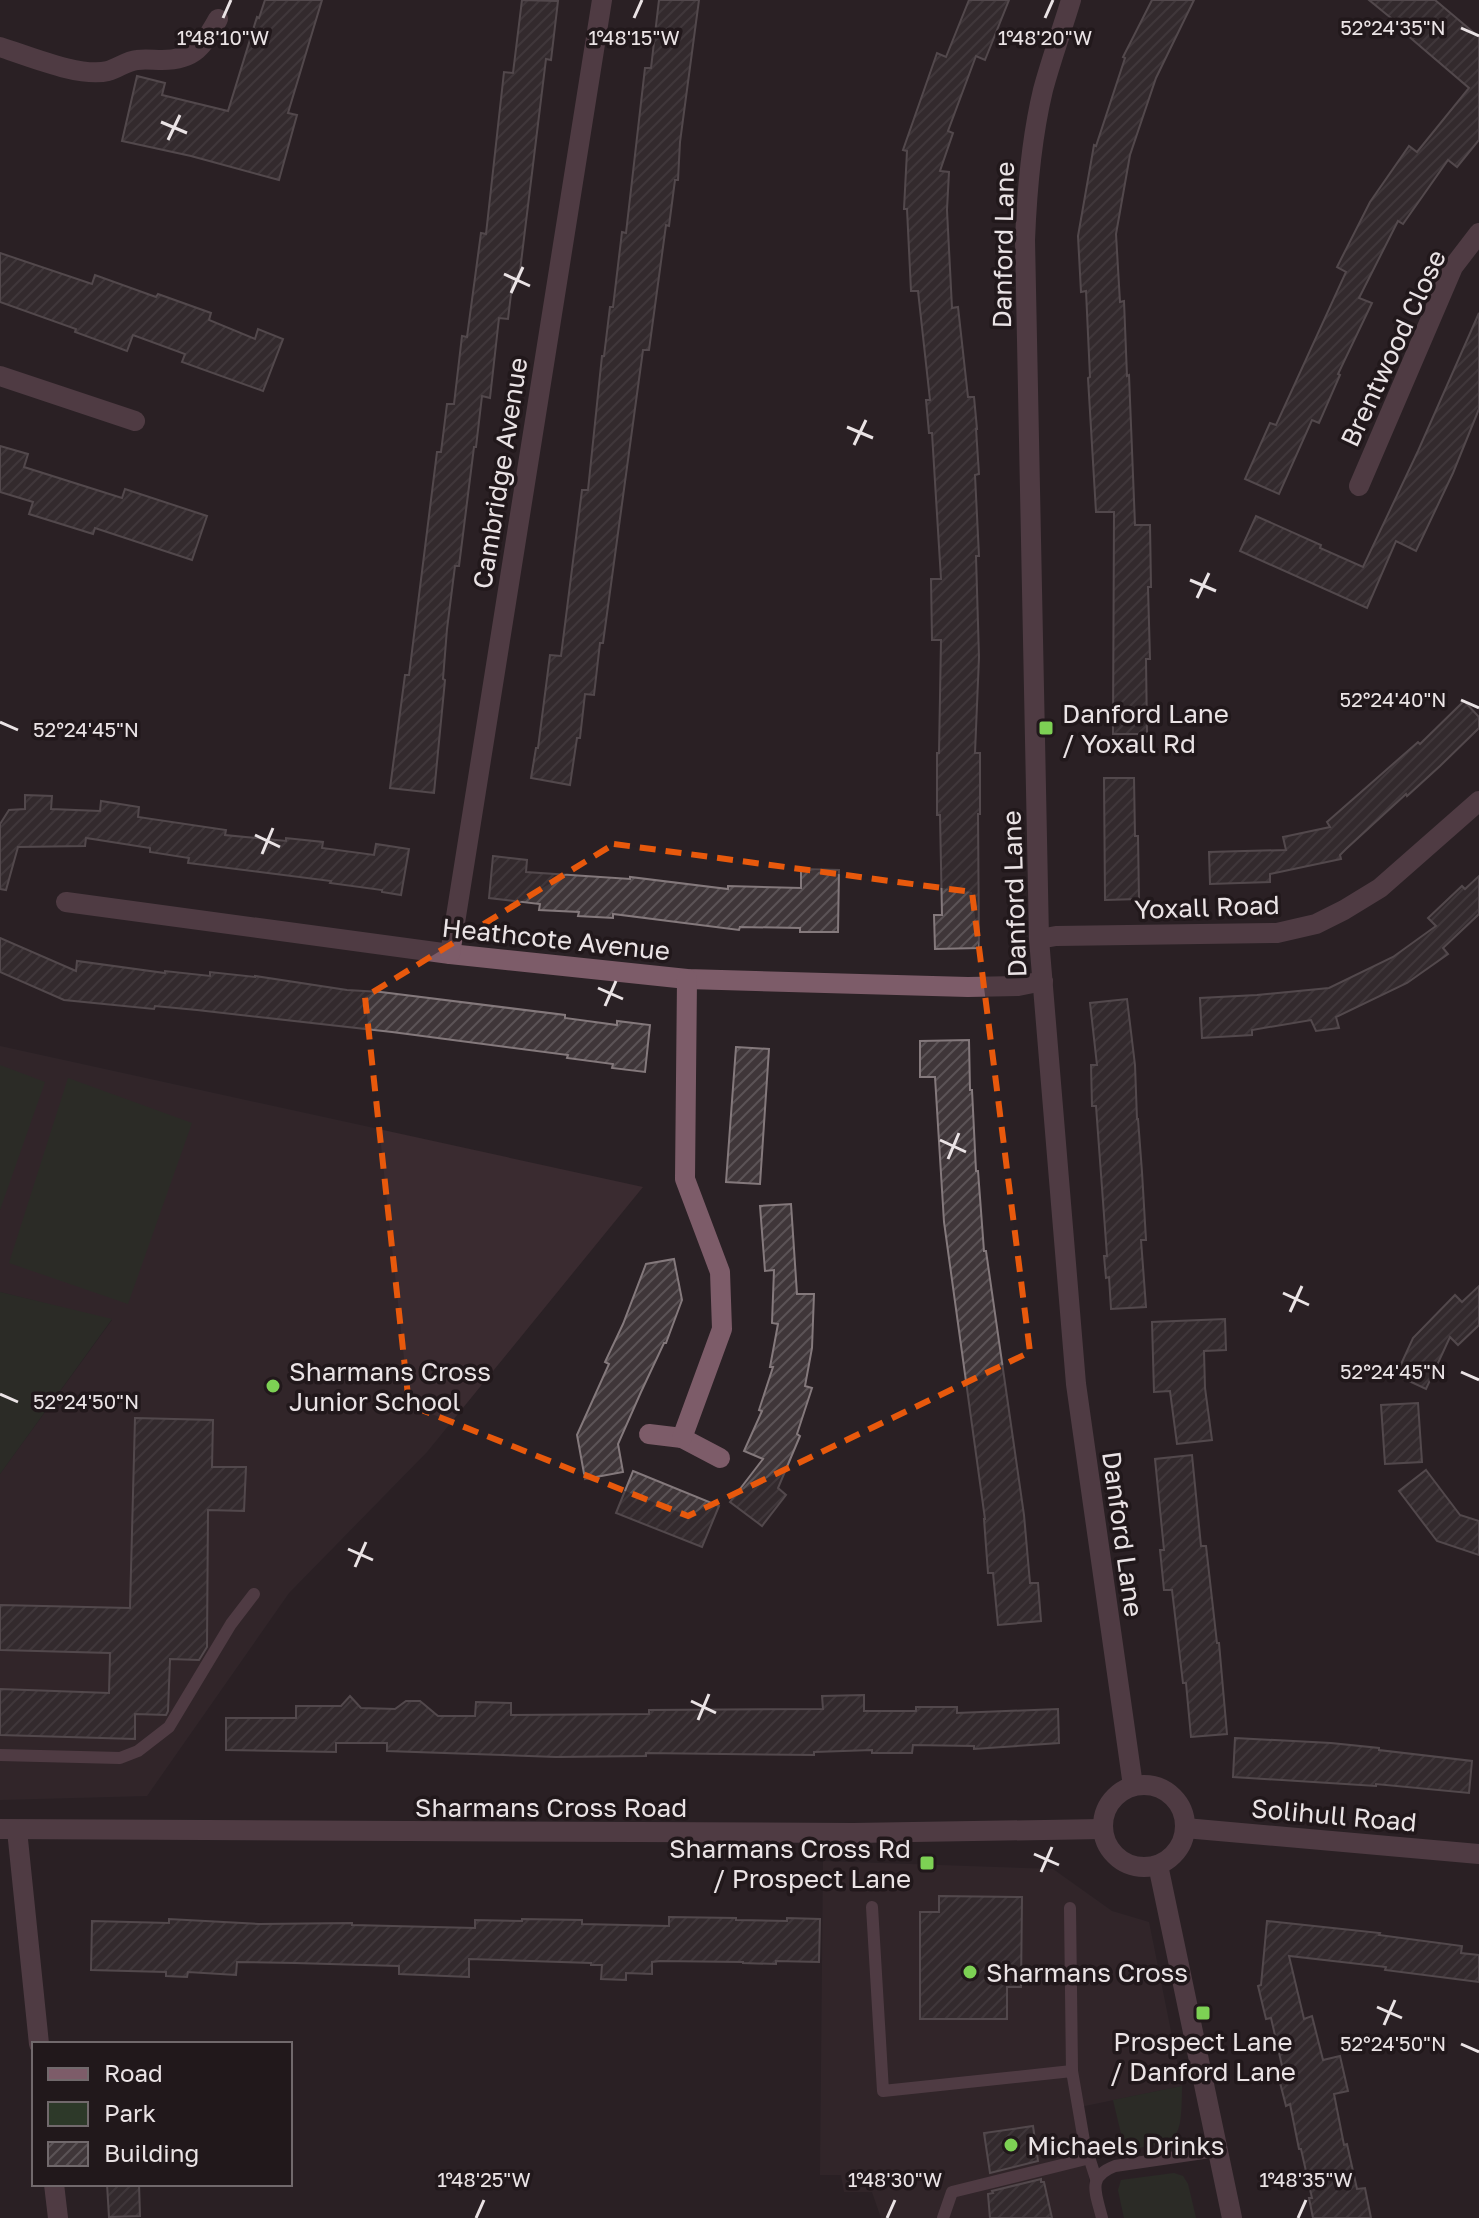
<svg xmlns="http://www.w3.org/2000/svg" width="1479" height="2218" viewBox="0 0 1479 2218" font-family="'Golos Text',sans-serif">
  <defs>
    <pattern id="building-hatch" width="6" height="6" patternUnits="userSpaceOnUse" patternTransform="scale(2)"><rect width="6" height="6" fill="#3f3639"/><path d="M-1 1l2-2M0 6l6-6M5 7l2-2" fill="none" stroke="#5b5356"/></pattern>
  </defs>
  <rect width="100%" height="100%" fill="#2a2125"/>
  <!-- built -->
  <g fill="#3a2b30">
    <polygon points="0,1046 643,1187 427,1452 289,1593 147,1796 0,1800 0,1474 112,1320 0,1292"/>
    <polygon points="823,1861 1053,1869 1112,1911 1149,1922 1182,2086 1075,2108 1097,2218 881,2218 872,2192 844,2192 841,2175 820,2175"/>
  </g>
  <!-- green -->
  <g fill="#2d3929">
    <polygon points="0,1065 45,1082 0,1210"/>
    <polygon points="68,1078 192,1123 128,1304 9,1263"/>
    <polygon points="0,1292 112,1319 0,1474"/>
    <path d="M1182,2086C1181,2143 1181,2141 1125,2150L1113,2100Z"/>
    <polygon points="1174,2173 1183,2176 1188,2184 1196,2218 1124,2218 1118,2190 1121,2180"/>
  </g>
  <!-- building -->
  <g fill="url(#building-hatch)" stroke="#84797c" stroke-width="2">
    <polygon points="265,0 322,0 288,113 297,115 279,180 191,156 122,141 137,76 165,83 162,95 228,111 257,17 259,18"/>
    <polygon points="522,0 558,1 551,60 546,59 519,279 513,278 508,319 499,318 490,398 482,396 476,447 474,447 459,566 455,566 447,629 443,679 445,680 434,793 390,788 405,675 409,675 437,452 441,452 447,404 454,404 462,336 467,337 481,233 486,234 504,72 513,73"/>
    <polygon points="659,0 699,0 680,142 678,180 675,180 669,226 666,225 649,350 643,350 603,643 600,643 594,695 585,694 580,738 577,738 570,785 531,778 536,748 538,748 550,655 561,656 582,490 588,490 602,356 604,356 610,307 613,307 622,232 626,233 645,68 651,68"/>
    <polygon points="969,0 1009,0 985,60 976,56 948,131 953,133 940,171 949,172 947,210 952,308 958,307 968,397 974,397 977,429 976,429 979,474 975,475 979,556 976,556 979,657 975,753 980,753 980,814 978,814 979,948 935,949 934,915 942,915 940,815 937,815 937,753 939,753 941,640 932,640 931,579 941,579 932,433 929,433 926,400 930,400 918,291 911,291 907,209 904,209 907,151 903,150 937,53 946,57"/>
    <polygon points="1152,0 1194,0 1156,78 1130,155 1116,234 1120,302 1124,301 1127,376 1129,375 1135,525 1150,525 1151,587 1148,587 1150,659 1146,659 1147,734 1113,734 1114,512 1096,512 1088,378 1090,377 1086,291 1081,292 1078,236 1094,145 1096,146 1125,58 1123,57"/>
    <polygon points="1369,0 1435,0 1479,37 1479,140 1457,167 1448,160 1403,224 1398,221 1359,298 1372,303 1338,374 1340,375 1319,423 1312,420 1279,494 1245,479 1270,423 1276,425 1346,272 1337,267 1370,202 1409,146 1417,152 1469,88 1400,29 1402,27"/>
    <polygon points="0,253 92,284 95,275 156,297 158,294 211,313 209,320 255,339 258,329 283,339 263,391 182,362 185,354 133,335 127,351 75,332 76,329 0,302"/>
    <polygon points="1479,313 1479,409 1453,473 1416,551 1396,541 1367,608 1240,551 1256,516 1321,545 1320,548 1363,567 1418,451"/>
    <polygon points="0,446 28,454 24,467 122,498 125,489 207,516 192,560 95,528 93,534 29,514 33,502 0,492"/>
    <polygon points="1464,701 1479,717 1479,728 1440,766 1407,796 1406,794 1346,849 1340,855 1341,859 1270,874 1270,882 1210,884 1209,852 1286,850 1283,837 1330,827 1327,822 1418,742 1420,744"/>
    <polygon points="1104,778 1134,778 1135,836 1138,836 1139,899 1105,900"/>
    <polygon points="25,795 52,796 51,809 100,811 101,801 139,807 138,817 226,830 225,835 286,841 286,838 323,842 322,848 374,855 376,844 409,849 401,895 382,892 382,890 330,883 331,881 188,863 189,858 150,852 150,848 86,838 85,846 18,847 6,890 0,889 0,824 9,810 25,809"/>
    <polygon points="493,856 527,860 526,872 630,879 630,877 728,889 728,886 801,888 801,869 839,870 838,932 800,932 800,928 740,927 739,930 613,914 613,918 578,916 579,912 539,910 540,904 489,898"/>
    <polygon points="1479,876 1479,914 1443,948 1448,954 1407,983 1336,1017 1339,1028 1316,1031 1311,1020 1252,1030 1252,1035 1202,1038 1200,998 1257,995 1329,988 1393,957 1436,926 1428,918 1462,886 1465,889"/>
    <polygon points="0,938 76,971 77,961 165,973 165,971 210,976 210,972 255,977 255,976 347,990 381,992 565,1015 565,1018 617,1025 617,1021 650,1025 645,1072 612,1068 613,1064 567,1058 568,1055 392,1032 197,1010 155,1006 154,1009 64,1000 0,972"/>
    <polygon points="1127,999 1135,1065 1137,1119 1138,1119 1142,1172 1146,1240 1141,1240 1146,1307 1111,1309 1109,1277 1106,1278 1104,1256 1107,1256 1096,1106 1092,1106 1091,1065 1097,1065 1090,1003"/>
    <polygon points="969,1040 970,1090 972,1090 976,1171 978,1171 984,1251 986,1251 1024,1515 1030,1583 1038,1583 1041,1621 998,1625 993,1573 988,1573 984,1519 985,1519 944,1222 935,1077 920,1077 920,1041"/>
    <polygon points="736,1047 769,1049 760,1184 726,1182"/>
    <polygon points="791,1204 797,1294 814,1294 812,1348 805,1386 812,1388 797,1434 800,1436 778,1488 786,1495 762,1526 730,1502 763,1459 744,1451 762,1411 759,1410 773,1367 770,1367 778,1324 772,1323 774,1270 765,1271 760,1206"/>
    <polygon points="674,1259 682,1300 666,1343 664,1343 641,1392 618,1444 623,1472 585,1479 577,1435 609,1364 605,1362 623,1324 646,1264"/>
    <polygon points="1479,1286 1479,1325 1458,1345 1450,1337 1426,1389 1396,1375 1413,1338 1455,1295 1462,1302"/>
    <polygon points="1225,1319 1226,1350 1204,1351 1205,1388 1212,1440 1177,1444 1170,1391 1154,1392 1152,1322"/>
    <polygon points="1418,1403 1422,1462 1385,1464 1381,1405"/>
    <polygon points="135,1418 213,1420 212,1467 246,1467 244,1511 208,1510 207,1647 199,1660 170,1659 168,1711 166,1715 135,1714 135,1739 0,1735 0,1689 109,1693 110,1653 0,1650 0,1605 130,1608"/>
    <polygon points="1192,1455 1201,1546 1206,1546 1217,1643 1219,1643 1227,1734 1191,1737 1186,1683 1183,1683 1172,1590 1164,1590 1160,1550 1164,1550 1155,1459"/>
    <polygon points="1426,1470 1460,1515 1479,1521 1479,1555 1437,1541 1399,1491"/>
    <polygon points="633,1471 719,1506 702,1547 616,1513"/>
    <polygon points="864,1695 864,1711 916,1711 916,1707 957,1707 957,1713 1058,1709 1059,1743 974,1749 974,1746 913,1745 912,1753 872,1753 872,1750 814,1752 814,1755 646,1753 646,1756 556,1757 387,1751 387,1743 336,1743 336,1752 226,1750 226,1718 296,1718 296,1706 341,1706 350,1696 361,1708 395,1709 406,1701 420,1701 438,1716 475,1716 476,1702 511,1703 511,1715 649,1714 649,1710 823,1709 822,1696"/>
    <polygon points="1235,1738 1331,1743 1379,1748 1379,1750 1472,1761 1469,1793 1376,1784 1376,1786 1233,1777"/>
    <polygon points="939,1896 1022,1897 1021,1987 1007,1987 1007,2019 920,2019 920,1912 939,1912"/>
    <polygon points="669,1917 736,1918 736,1920 787,1921 787,1918 820,1919 819,1962 776,1961 776,1964 743,1963 743,1962 660,1961 652,1962 652,1974 626,1973 626,1980 601,1979 602,1965 591,1965 591,1963 469,1959 469,1977 399,1974 399,1966 295,1963 237,1962 236,1975 188,1972 187,1977 166,1976 166,1972 91,1970 92,1921 169,1923 169,1919 259,1924 352,1923 352,1925 475,1928 475,1920 522,1921 522,1919 582,1920 582,1924 669,1926"/>
    <polygon points="1267,1921 1380,1933 1379,1935 1462,1946 1461,1953 1479,1955 1479,1982 1385,1970 1386,1967 1289,1956 1304,2019 1312,2016 1323,2060 1340,2056 1348,2091 1334,2094 1344,2145 1347,2144 1357,2189 1365,2188 1371,2218 1313,2218 1309,2198 1312,2198 1301,2149 1299,2149 1290,2104 1286,2106 1277,2071 1283,2070 1271,2018 1266,2019 1258,1986 1261,1985"/>
    <polygon points="1033,2126 1038,2161 990,2173 984,2133"/>
    <polygon points="1041,2179 1041,2182 1044,2182 1052,2218 990,2218 988,2194 993,2193 992,2191"/>
    <polygon points="107,2184 139,2184 140,2216 109,2217"/>
  </g>
  <g fill="none" stroke-linecap="round" stroke-linejoin="round">
    <!-- service -->
    <g stroke="#7d5c69" stroke-width="12">
      <polyline points="0,1755 120,1758 138,1751 169,1727 231,1624 254,1594"/>
      <polyline points="872,1907 883,2091 1072,2071"/>
      <polyline points="1070,1908 1072,2071 1084,2141 1096,2179"/>
      <polyline points="943,2218 952,2192 1090,2158"/>
      <path d="M1102,2218C1096,2193 1086,2177 1115,2166L1217,2151"/>
    </g>
    <!-- minor -->
    <g stroke="#7d5c69" stroke-width="20">
      <path d="M0,47C29,56 80,78 108,71C118,68 127,61 137,60C145,59 154,60 162,60C195,60 203,46 218,19"/>
      <polyline points="0,376 135,421"/>
      <polyline points="1359,486 1453,267 1479,233"/>
      <polyline points="66,902 450,954 687,979 968,987 1018,986 1043,981"/>
      <polyline points="1039,939 1056,936 1277,933 1316,924 1344,910 1380,888 1479,801"/>
      <polyline points="450,954 602,0"/>
      <polyline points="649,1434 682,1438 720,1458"/>
      <polyline points="682,1438 722,1329 720,1272 685,1179 687,979"/>
      <polyline points="17,1830 39,2044"/>
      <polyline points="54,2184 58,2218"/>
    </g>
    <!-- tertiary -->
    <g stroke="#7d5c69" stroke-width="20">
      <path d="M1071,0C1062,30 1051,60 1043,90C1031,140 1027,189 1025,240L1039,939L1076,1384L1133,1786"/>
      <circle cx="1144" cy="1826" r="41"/>
      <polyline points="1185,1828 1479,1854"/>
      <polyline points="0,1829 853,1833 1102,1829"/>
      <polyline points="1158,1865 1232,2218"/>
    </g>
  </g>
  <!-- marked area -->
  <path d="M0 0H1479V2218H0ZM614,844L972,892L1030,1352L688,1516L409,1405L365,997Z" fill="#2a2125" fill-opacity=".55" fill-rule="evenodd"/>
  <path fill="none" stroke="#e8590c" stroke-width="6" stroke-dasharray="16 10" stroke-linejoin="round" d="M614,844L972,892L1030,1352L688,1516L409,1405L365,997Z"/>
  <!-- ticks -->
  <path fill="none" stroke="#eae3e5" stroke-width="3" d="M223,18L231,0M634,18L642,0M1045,18L1053,0M1461,28L1479,36M161,122L187,133M168,140L180,115M504,274L530,286M511,293L523,267M847,427L873,438M854,445L866,420M1190,580L1216,591M1197,598L1209,573M1461,700L1479,708M0,722L18,730M255,835L280,847M262,854L273,828M598,988L623,999M605,1006L616,981M940,1140L966,1152M948,1159L959,1133M1283,1293L1309,1305M1290,1312L1302,1286M1461,1372L1479,1380M0,1394L18,1402M348,1549L373,1560M355,1567L366,1542M691,1701L716,1713M698,1720L709,1694M1034,1854L1059,1865M1041,1872L1052,1847M1377,2007L1402,2018M1384,2025L1395,2000M1461,2044L1479,2052M476,2218L484,2200M887,2218L895,2200M1298,2218L1306,2200"/>
  <!-- markers -->
  <g fill="#7dd154" stroke="#21181b" stroke-width="3">
    <rect x="1038" y="720" width="16" height="16" rx="4"/>
    <circle cx="273" cy="1386" r="8"/>
    <rect x="919" y="1855" width="16" height="16" rx="4"/>
    <circle cx="970" cy="1972" r="8"/>
    <rect x="1195" y="2005" width="16" height="16" rx="4"/>
    <circle cx="1011" cy="2145" r="8"/>
  </g>
  <g text-anchor="middle" dominant-baseline="central" stroke-width="7" stroke-linejoin="round" paint-order="stroke">
    <!-- street labels -->
    <g font-size="26" fill="#eae3e5" stroke="#21181b">
      <text transform="translate(1003 245) rotate(-89)">Danford Lane</text>
      <text transform="translate(1393 348) rotate(-65)">Brentwood Close</text>
      <text transform="translate(500 473) rotate(-81)">Cambridge Avenue</text>
      <text transform="translate(1014 894) rotate(-92)">Danford Lane</text>
      <text transform="translate(1207 907) rotate(-2)">Yoxall Road</text>
      <text transform="translate(556 939) rotate(6)">Heathcote Avenue</text>
      <text transform="translate(1123 1534) rotate(82)">Danford Lane</text>
      <text x="551" y="1807">Sharmans Cross Road</text>
      <text transform="translate(1334 1815) rotate(5)">Solihull Road</text>
    </g>
    <!-- poi labels -->
    <g font-size="26" fill="#eae3e5" stroke="#21181b" text-anchor="start">
      <text x="1062" y="713">Danford Lane<tspan x="1062" dy="30">/ Yoxall Rd</tspan></text>
      <text x="289" y="1371">Sharmans Cross<tspan x="289" dy="30">Junior School</tspan></text>
      <text x="911" y="1848" text-anchor="end">Sharmans Cross Rd<tspan x="911" dy="30">/ Prospect Lane</tspan></text>
      <text x="986" y="1972">Sharmans Cross</text>
      <text x="1203" y="2041" text-anchor="middle">Prospect Lane<tspan x="1203" dy="30">/ Danford Lane</tspan></text>
      <text x="1027" y="2145">Michaels Drinks</text>
    </g>
  </g>
  <g font-size="20" text-anchor="middle" fill="#eae3e5" stroke="#21181b" stroke-width="7" stroke-linejoin="round" paint-order="stroke">
    <text x="1393" y="35">52°24'35"N</text>
    <text x="223" y="45">1°48'10"W</text>
    <text x="1045" y="45">1°48'20"W</text>
    <text x="634" y="45">1°48'15"W</text>
    <text x="1393" y="707">52°24'40"N</text>
    <text x="86" y="737">52°24'45"N</text>
    <text x="1393" y="1379">52°24'45"N</text>
    <text x="86" y="1409">52°24'50"N</text>
    <text x="1393" y="2051">52°24'50"N</text>
    <text x="484" y="2187">1°48'25"W</text>
    <text x="895" y="2187">1°48'30"W</text>
    <text x="1306" y="2187">1°48'35"W</text>
  </g>
  <!-- legend -->
  <rect x="32" y="2042" width="260" height="144" fill="#21181b" stroke="#71696c" stroke-width="2"/>
  <rect x="48" y="2068" width="40" height="12" fill="#7d5c69" stroke="#71696c" stroke-width="2"/>
  <text x="104" y="2082" font-size="24" fill="#eae3e5">Road</text>
  <rect x="48" y="2102" width="40" height="24" fill="#2d3929" stroke="#71696c" stroke-width="2"/>
  <text x="104" y="2122" font-size="24" fill="#eae3e5">Park</text>
  <rect x="48" y="2142" width="40" height="24" fill="url(#building-hatch)" stroke="#71696c" stroke-width="2"/>
  <text x="104" y="2162" font-size="24" fill="#eae3e5">Building</text>
</svg>
